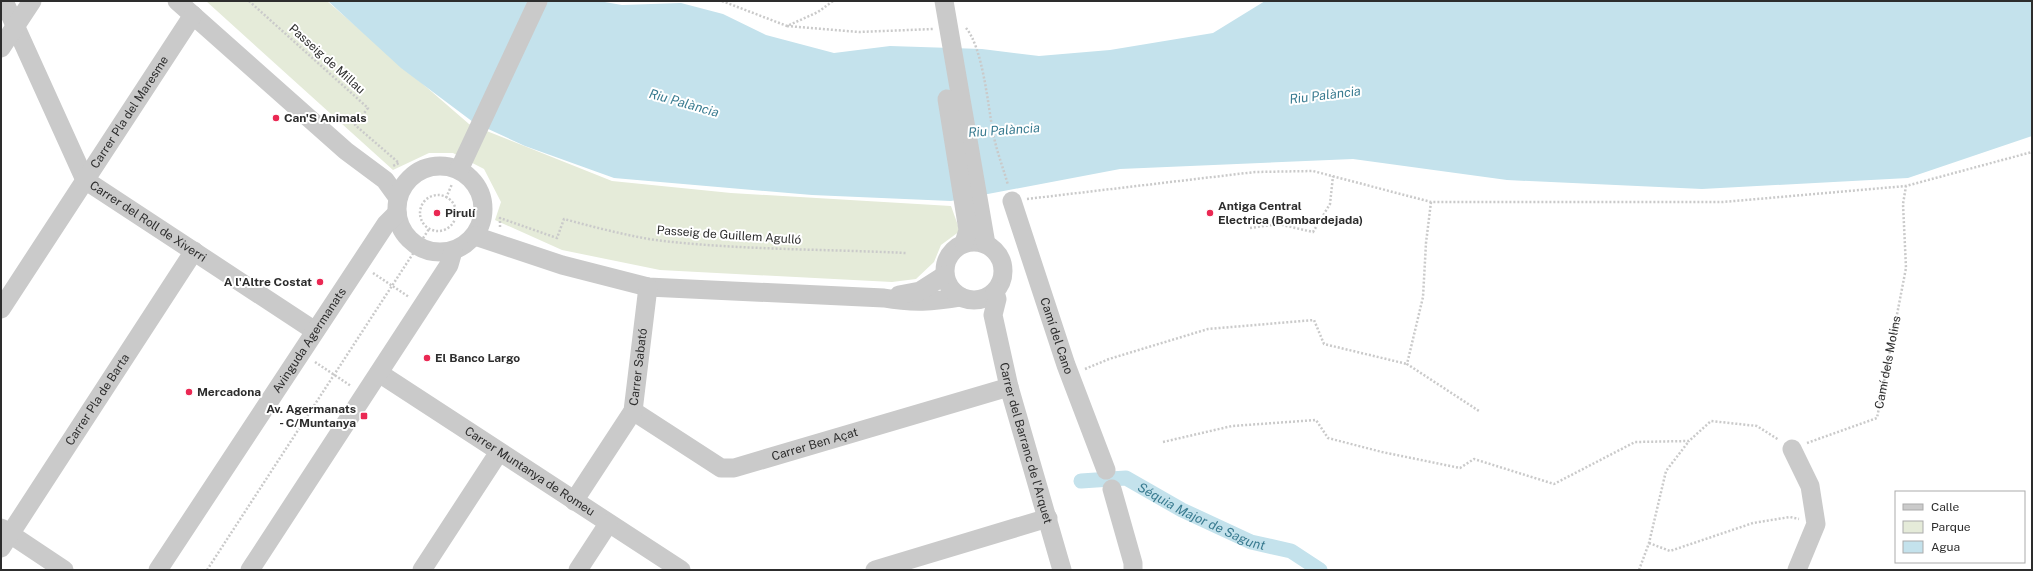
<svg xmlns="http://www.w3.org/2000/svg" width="2033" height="571" viewBox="0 0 2033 571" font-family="'Public Sans',sans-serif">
  <rect width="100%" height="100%" fill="#fff"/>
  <!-- green -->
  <polygon fill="#e5ebd9" points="206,1 327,1 469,124 612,181 731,193 951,206 960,231 941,245 934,262 916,279 892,282 660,270 562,250 495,220 501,202 484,169 453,153 429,153 393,170"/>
  <!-- water -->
  <polygon fill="#c4e2ec" points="328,1 599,1 622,5 681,3 723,14 766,35 834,53 890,46 982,49 1039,56 1110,50 1213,33 1265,1 2032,1 2032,136 1908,178 1702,189 1507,180 1353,159 1120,169 951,201 812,195 614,178 525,146 473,122 401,68"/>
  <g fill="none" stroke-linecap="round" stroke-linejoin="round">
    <!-- canal -->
    <path stroke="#c4e2ec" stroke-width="15" id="s1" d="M1081,481L1126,478L1182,510L1251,542L1291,551L1320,570"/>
    <!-- path -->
    <g stroke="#cacaca" stroke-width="2.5" stroke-dasharray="2 2" stroke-linecap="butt">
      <polyline points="249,1 368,108 355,125 399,163 393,166"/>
      <polyline points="722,1 787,26 818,12 833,1"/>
      <polyline points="787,26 859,32 933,29"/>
      <path d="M966,28C983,48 988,106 993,132C996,150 1003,167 1008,185"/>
      <circle cx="438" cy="213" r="18"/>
      <polyline points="446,198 452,184"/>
      <polyline points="1027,199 1255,172 1313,171 1431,202 1723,202 1906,186 2032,152"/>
      <polyline points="1431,202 1426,243 1423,297 1407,364 1479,411"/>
      <path d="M500,227V218L557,238L564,219C594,227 624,235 655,240C737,250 824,249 906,253"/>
      <polyline points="1250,228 1278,224 1313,232 1330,204 1333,176"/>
      <polyline points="373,273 409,297"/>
      <polyline points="315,362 351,386"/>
      <polyline points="1085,369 1109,359 1208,329 1314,320 1324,344 1407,364"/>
      <polyline points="1163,442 1232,426 1316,420 1328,438 1382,452 1460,468 1474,459 1554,484 1635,442 1689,441 1711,421 1757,426 1779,440"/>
      <path id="s2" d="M1807,443L1877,418L1906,268L1903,204L1906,186"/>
      <polyline points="1649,543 1670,551 1753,523 1790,517 1799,519"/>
      <polyline points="207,570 429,229"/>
      <polyline points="1639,570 1649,543 1666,471 1689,441"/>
    </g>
    <!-- minor -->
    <g stroke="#cacaca" stroke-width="19">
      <path id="s3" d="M4,1L85,180L315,331"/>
      <polyline points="177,1 346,151 385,180 398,198"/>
      <polyline points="1,48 32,1"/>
      <circle cx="440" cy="209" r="43"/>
      <polyline points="459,170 538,1"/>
      <path id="s4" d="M1012,201L1066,365L1106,470"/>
      <path d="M475,236L562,265L648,287L884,298C912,303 933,302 961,297"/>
      <circle cx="974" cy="271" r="29"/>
      <path id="s5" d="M995,292L997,299L993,315L1009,387L1062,570"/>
      <polyline points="899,295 920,291 945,275"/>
      <path id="s6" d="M1,309L193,15"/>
      <path id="s7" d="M379,373L681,570"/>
      <path id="s8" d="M633,411L721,468H734L1009,387"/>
      <polyline points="1792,449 1810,486 1816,524 1797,570"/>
      <polyline points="1112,489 1133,563 1133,570"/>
      <path id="s9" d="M574,501L633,411L648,287"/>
      <polyline points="1,528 64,570"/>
      <path id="s10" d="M1,548L194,251"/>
      <path id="s11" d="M158,570L386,224L397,213"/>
      <polyline points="250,570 449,265 453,251"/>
      <polyline points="422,570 499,452"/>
      <polyline points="578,570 608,524"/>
      <polyline points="875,570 1048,518"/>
    </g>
    <!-- minor-bridge -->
    <g stroke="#cacaca" stroke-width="19">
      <polyline points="944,1 986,244"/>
      <polyline points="947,99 968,230 964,243"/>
    </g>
  </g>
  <!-- markers -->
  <g fill="#ea2853" stroke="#fff" stroke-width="1.5">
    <circle cx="276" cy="118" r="4"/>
    <circle cx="437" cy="213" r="4"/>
    <circle cx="1210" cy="213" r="4"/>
    <circle cx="320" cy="282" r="4"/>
    <circle cx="427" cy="358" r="4"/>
    <circle cx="189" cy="392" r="4"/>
    <rect x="360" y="412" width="8" height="8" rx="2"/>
  </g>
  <g text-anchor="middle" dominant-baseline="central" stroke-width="4" stroke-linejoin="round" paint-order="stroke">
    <!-- street labels -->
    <g font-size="12" fill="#2d2d2d" stroke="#fff">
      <text transform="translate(327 59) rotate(42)">Passeig de Millau</text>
      <text stroke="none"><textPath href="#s6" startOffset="235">Carrer Pla del Maresme</textPath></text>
      <text stroke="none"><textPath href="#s3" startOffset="272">Carrer del Roll de Xiverri</textPath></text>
      <text transform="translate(729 235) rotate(4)">Passeig de Guillem Agulló</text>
      <text stroke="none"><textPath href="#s4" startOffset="142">Camí del Cano</textPath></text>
      <text stroke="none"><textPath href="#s11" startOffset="275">Avinguda Agermanats</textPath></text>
      <text stroke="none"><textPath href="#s2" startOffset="131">Camí dels Molins</textPath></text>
      <text stroke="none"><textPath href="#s9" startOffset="152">Carrer Sabató</textPath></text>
      <text stroke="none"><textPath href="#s10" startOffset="177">Carrer Pla de Barta</textPath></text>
      <text stroke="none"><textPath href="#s5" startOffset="156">Carrer del Barranc de l'Arquet</textPath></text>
      <text stroke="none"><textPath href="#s8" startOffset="202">Carrer Ben Açat</textPath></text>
      <text stroke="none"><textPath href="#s7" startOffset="180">Carrer Muntanya de Romeu</textPath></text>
    </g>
    <!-- poi labels -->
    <g font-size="12" font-weight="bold" fill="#2d2d2d" stroke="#fff" text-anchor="start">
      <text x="284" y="118">Can'S Animals</text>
      <text x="1218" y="206">Antiga Central<tspan x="1218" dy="14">Electrica (Bombardejada)</tspan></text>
      <text x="445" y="213">Pirulí</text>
      <text x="312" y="282" text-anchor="end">A l'Altre Costat</text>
      <text x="435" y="358">El Banco Largo</text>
      <text x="197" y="392">Mercadona</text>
      <text x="356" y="409" text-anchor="end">Av. Agermanats<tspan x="356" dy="14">- C/Muntanya</tspan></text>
    </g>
    <!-- water labels -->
    <g font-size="13" font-style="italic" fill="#397b90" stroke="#fff">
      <text transform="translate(1325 95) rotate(-7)">Riu Palància</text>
      <text transform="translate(684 103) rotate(16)">Riu Palància</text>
      <text transform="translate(1004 130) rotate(-4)">Riu Palància</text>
      <text stroke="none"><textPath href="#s1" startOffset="130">Séquia Major de Sagunt</textPath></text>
    </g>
  </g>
  <!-- border -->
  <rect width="2033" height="571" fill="none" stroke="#2d2d2d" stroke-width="4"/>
  <!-- legend -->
  <rect x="1895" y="491" width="130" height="72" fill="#ffffff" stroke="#ababab"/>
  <rect x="1903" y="504" width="20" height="6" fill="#cacaca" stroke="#ababab"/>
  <text x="1931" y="511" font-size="12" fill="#2d2d2d">Calle</text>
  <rect x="1903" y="521" width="20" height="12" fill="#e5ebd9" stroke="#ababab"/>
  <text x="1931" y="531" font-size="12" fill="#2d2d2d">Parque</text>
  <rect x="1903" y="541" width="20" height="12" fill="#c4e2ec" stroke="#ababab"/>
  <text x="1931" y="551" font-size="12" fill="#2d2d2d">Agua</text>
</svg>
